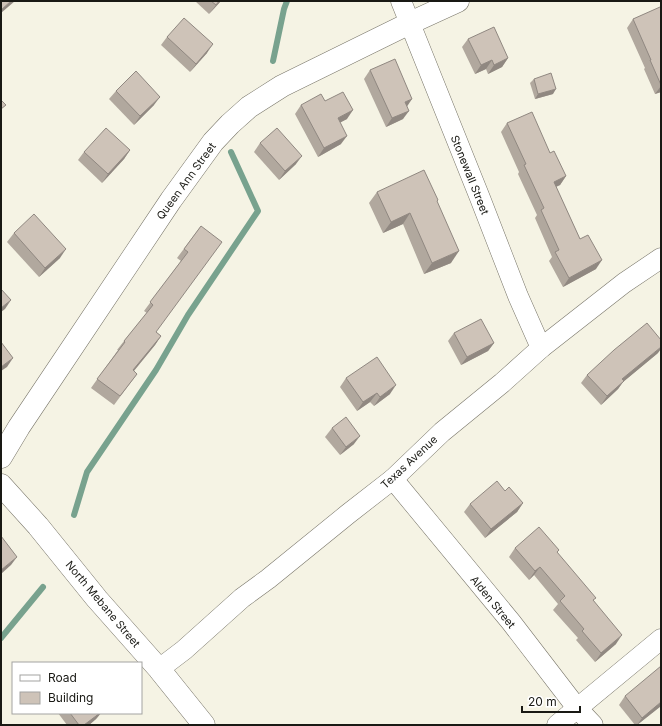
<svg xmlns="http://www.w3.org/2000/svg" width="662" height="726" viewBox="0 0 662 726" font-family="Inter,sans-serif">
  <rect width="100%" height="100%" fill="#f5f3e4"/>
  <g fill="none" stroke-linecap="round" stroke-linejoin="round">
    <!-- stream -->
    <g stroke="#78a28e" stroke-width="6">
      <polyline points="273,61 284,9 287,1"/>
      <polyline points="74,515 87,472 156,370 188,315 258,211 231,152"/>
      <polyline points="1,638 43,587"/>
    </g>
    <!-- street casing -->
    <g stroke="#787569" stroke-width="21">
      <g id="street">
        <polyline points="401,1 480,198 518,296 541,348"/>
        <polyline points="393,479 511,622 577,708 593,725"/>
        <polyline points="159,669 184,650 242,598 268,579 348,514 393,479 442,432 502,383 541,348 624,283 661,258"/>
        <polyline points="557,725 661,639"/>
      </g>
    </g>
    <!-- secondary casing -->
    <g stroke="#787569" stroke-width="23">
      <g id="secondary">
        <polyline points="1,457 19,427 171,200 213,142 230,124 249,107 282,86 410,23 458,1"/>
        <polyline points="1,485 38,526 97,599 159,669 204,725"/>
      </g>
    </g>
    <!-- street -->
    <use href="#street" stroke="#fff" stroke-width="20"/>
    <!-- secondary -->
    <use href="#secondary" stroke="#fff" stroke-width="22"/>
  </g>
  <!-- wall -->
  <g fill="#b1a89e">
    <polygon points="195,1 221,1 209,14"/>
    <polygon points="661,8 661,92 655,94 644,69 645,68 627,28 633,19"/>
    <polygon points="167,37 207,53 190,72 161,45"/>
    <polygon points="468,39 508,58 502,67 488,74 486,69 475,74 462,47"/>
    <polygon points="370,70 407,107 403,119 386,127 364,79"/>
    <polygon points="534,79 553,94 535,99 530,83"/>
    <polygon points="116,91 154,105 134,125 109,99"/>
    <polygon points="325,101 347,119 340,122 341,144 318,157 295,114 301,105"/>
    <polygon points="507,123 550,153 566,176 560,185 556,187 580,239 596,269 563,287 549,261 552,257 535,218 537,215 518,174 519,172 501,132"/>
    <polygon points="260,143 296,164 279,180 254,152"/>
    <polygon points="130,150 124,159 102,183 78,160 84,152"/>
    <polygon points="377,192 438,200 437,201 451,263 424,274 403,224 383,233 369,203"/>
    <polygon points="201,226 156,332 161,336 155,345 134,371 137,374 114,405 91,388 118,350 117,350 124,341 147,313 144,311 181,261 177,258"/>
    <polygon points="14,233 60,258 39,277 7,242"/>
    <polygon points="454,333 494,343 488,351 461,365 448,341"/>
    <polygon points="658,353 623,382 618,389 601,405 581,383 587,375"/>
    <polygon points="346,378 390,394 374,406 370,402 357,411 340,387"/>
    <polygon points="332,428 354,444 340,455 325,437"/>
    <polygon points="505,491 523,503 517,512 485,538 464,512 470,504"/>
    <polygon points="515,548 559,550 557,553 594,601 616,644 595,662 576,640 578,638 553,610 558,604 534,575 529,580 509,557"/>
    <polygon points="625,696 661,706 637,725 635,725 619,705"/>
    <polygon points="58,713 101,713 96,719 89,725 67,725"/>
  </g>
  <!-- shaded-wall -->
  <g fill="#908881">
    <polygon points="11,1 15,1 1,13 1,10"/>
    <polygon points="219,1 221,1 209,14 216,5"/>
    <polygon points="213,44 207,53 190,72 196,64"/>
    <polygon points="508,58 502,67 488,74 494,65"/>
    <polygon points="492,60 486,69 475,74 481,65"/>
    <polygon points="661,86 661,92 655,94"/>
    <polygon points="556,89 553,94 535,99 538,94"/>
    <polygon points="160,97 154,105 134,125 140,116"/>
    <polygon points="412,99 406,108 405,102"/>
    <polygon points="353,110 347,119 332,127 338,118"/>
    <polygon points="409,111 403,119 386,127 392,118"/>
    <polygon points="347,136 341,144 318,157 324,148"/>
    <polygon points="130,150 124,159 102,183 108,174"/>
    <polygon points="302,156 296,164 279,180 285,171"/>
    <polygon points="566,176 560,185 548,190 554,182"/>
    <polygon points="410,213 403,224 383,233 391,222"/>
    <polygon points="66,249 60,258 39,277 45,268"/>
    <polygon points="459,251 451,263 424,274 432,263"/>
    <polygon points="602,260 596,269 563,287 569,278"/>
    <polygon points="11,300 5,309 1,312 1,308"/>
    <polygon points="161,336 155,345 127,379 133,370"/>
    <polygon points="494,343 488,351 461,365 467,357"/>
    <polygon points="661,347 661,349 658,353 623,382 618,389 601,405 607,396 622,379"/>
    <polygon points="13,358 7,367 1,371 1,367"/>
    <polygon points="396,385 390,394 374,406 380,397"/>
    <polygon points="377,393 370,402 357,411 363,402"/>
    <polygon points="360,436 354,444 340,455 346,447"/>
    <polygon points="523,503 517,512 485,538 491,529"/>
    <polygon points="17,557 11,565 1,574 1,570"/>
    <polygon points="540,567 534,575 529,580 535,571"/>
    <polygon points="622,635 616,644 595,662 601,653"/>
    <polygon points="661,702 661,706 637,725 642,718"/>
    <polygon points="100,713 101,713 96,719 89,725 84,725"/>
  </g>
  <!-- building -->
  <g fill="#cec3b8" stroke="#908881">
    <polygon points="1,1 11,1 1,10"/>
    <polygon points="211,1 219,1 216,5"/>
    <polygon points="660,7 661,8 661,85 650,60 651,60 633,19"/>
    <polygon points="184,18 213,44 196,64 167,37"/>
    <polygon points="494,27 508,58 494,65 492,60 481,65 468,39"/>
    <polygon points="395,59 412,99 405,102 409,111 392,118 370,70"/>
    <polygon points="136,71 160,97 140,116 116,91"/>
    <polygon points="551,73 556,89 538,94 534,79"/>
    <polygon points="343,92 353,110 338,118 347,136 324,148 301,105 321,94 325,101"/>
    <polygon points="1,100 6,105 1,109"/>
    <polygon points="532,112 550,153 554,151 566,176 554,182 580,239 588,235 602,260 569,278 555,252 559,250 541,210 544,208 524,165 526,164 507,123"/>
    <polygon points="106,128 130,150 108,174 84,152"/>
    <polygon points="277,128 302,156 285,171 260,143"/>
    <polygon points="424,170 438,200 437,201 459,251 432,263 410,213 391,222 377,192"/>
    <polygon points="34,214 66,249 45,268 14,233"/>
    <polygon points="201,226 222,242 156,332 161,336 133,370 137,374 120,396 97,379 125,342 124,341 153,305 150,302 188,252 184,249"/>
    <polygon points="1,289 11,300 1,308"/>
    <polygon points="481,319 494,343 467,357 454,333"/>
    <polygon points="647,323 661,340 661,347 622,379 624,381 607,396 587,375 614,350"/>
    <polygon points="1,342 13,358 1,367"/>
    <polygon points="377,357 396,385 380,397 377,393 363,402 346,378"/>
    <polygon points="346,417 360,436 346,447 332,428"/>
    <polygon points="497,481 505,491 509,487 523,503 491,529 470,504"/>
    <polygon points="539,527 559,550 557,552 596,598 593,600 622,635 601,653 582,631 584,629 560,601 565,596 540,567 535,571 515,548"/>
    <polygon points="1,536 17,557 1,570"/>
    <polygon points="661,666 661,702 642,718 625,696"/>
    <polygon points="70,713 100,713 84,725 79,725"/>
  </g>
  <g text-anchor="middle" dominant-baseline="central" stroke-width="3" stroke-linejoin="round" paint-order="stroke">
    <!-- street labels -->
    <g font-size="11" fill="#191914" stroke="#fff">
      <text transform="translate(470 175) rotate(68)">Stonewall Street</text>
      <text transform="translate(186 181) rotate(-54)">Queen Ann Street</text>
      <text transform="translate(409 462) rotate(-43)">Texas Avenue</text>
      <text transform="translate(493 602) rotate(51)">Alden Street</text>
      <text transform="translate(103 604) rotate(50)">North Mebane Street</text>
    </g>
  </g>
  <!-- border -->
  <rect width="662" height="726" fill="none" stroke="#191914" stroke-width="4"/>
  <!-- legend -->
  <rect x="12" y="662" width="130" height="52" fill="#ffffff" stroke="#a3a3a1"/>
  <rect x="20" y="675" width="20" height="6" fill="#ffffff" stroke="#a3a3a1"/>
  <text x="48" y="682" font-size="12" fill="#191914">Road</text>
  <rect x="20" y="692" width="20" height="12" fill="#cec3b8" stroke="#a3a3a1"/>
  <text x="48" y="702" font-size="12" fill="#191914">Building</text>
  <!-- scale -->
  <path d="M522 706v6h58v-6" fill="none" stroke="#191914" stroke-width="2"/>
  <text x="528" y="706" font-size="12" fill="#191914" stroke="#ffffff" stroke-width="3" paint-order="stroke">20 m</text>
</svg>
